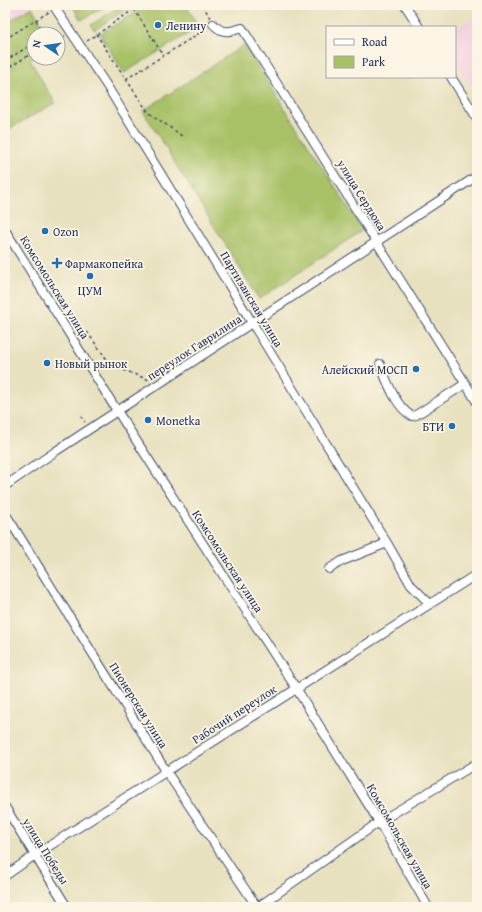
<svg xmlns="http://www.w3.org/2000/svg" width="482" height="912" viewBox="0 0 482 912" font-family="'Gentium Book Plus',serif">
  <rect width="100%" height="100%" fill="#fcf5e5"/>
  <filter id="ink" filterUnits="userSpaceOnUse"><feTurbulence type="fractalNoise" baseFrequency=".025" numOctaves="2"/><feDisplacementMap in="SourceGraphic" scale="8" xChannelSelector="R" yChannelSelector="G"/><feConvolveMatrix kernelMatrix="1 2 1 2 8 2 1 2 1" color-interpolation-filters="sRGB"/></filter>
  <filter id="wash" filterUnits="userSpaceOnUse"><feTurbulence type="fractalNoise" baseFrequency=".012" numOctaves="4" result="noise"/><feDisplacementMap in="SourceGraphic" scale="16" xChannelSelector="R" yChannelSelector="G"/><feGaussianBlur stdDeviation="0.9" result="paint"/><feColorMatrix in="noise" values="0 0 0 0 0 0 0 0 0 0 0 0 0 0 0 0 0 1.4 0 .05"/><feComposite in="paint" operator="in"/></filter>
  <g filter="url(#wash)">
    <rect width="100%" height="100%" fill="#e8e1bf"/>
    <!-- built -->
    <g fill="#f3cfde">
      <polygon points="5,5 31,5 32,7 5,24"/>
      <polygon points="477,15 477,96 455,62 455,29"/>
    </g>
    <!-- green -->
    <g fill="#a8c166" stroke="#627862">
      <polygon points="72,5 107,5 81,20"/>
      <polygon points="122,5 133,5 94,30 91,25"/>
      <polygon points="148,5 186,5 199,27 124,73 100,34"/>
      <polygon points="32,7 47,34 34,34 34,58 30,60 55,103 5,131 5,24"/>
      <polygon points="244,45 363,230 259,299 143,111"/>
    </g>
  </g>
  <g filter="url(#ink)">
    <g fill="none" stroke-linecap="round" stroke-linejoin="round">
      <!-- minor casing -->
      <g stroke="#3a4a6d" stroke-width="10">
        <g id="minor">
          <polyline points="53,5 107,86 387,543 411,585 430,604"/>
          <polyline points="405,5 419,27"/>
          <path d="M213,24C222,34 230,32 242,28L477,402"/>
          <polyline points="451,77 477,118"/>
          <polyline points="5,230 114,406 296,688 379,822 428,907"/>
          <path d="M380,364C386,379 396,408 412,416L416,415L465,384"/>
          <polyline points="5,486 56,451 477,176"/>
          <polyline points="5,513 166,771 257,907"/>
          <polyline points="329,569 342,561 387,543"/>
          <polyline points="5,807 67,907"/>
          <polyline points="5,876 35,855 477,574"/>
          <polyline points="258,907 379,822 477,763"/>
        </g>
      </g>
      <!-- path -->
      <g stroke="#3a4a6d" stroke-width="1.5" stroke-dasharray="3 3" stroke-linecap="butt">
        <polyline points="203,5 210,18"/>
        <polyline points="134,9 163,55"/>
        <polyline points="36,20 44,34"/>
        <polyline points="96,34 126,79 206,29"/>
        <polyline points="5,39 49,12"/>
        <polyline points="58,39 65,36"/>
        <polyline points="87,41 140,5"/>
        <polyline points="5,61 34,43"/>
        <polyline points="5,70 34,52"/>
        <polyline points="126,79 148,112 182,136"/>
        <polyline points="87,332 111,365 149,380"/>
        <polyline points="81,416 85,422"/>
      </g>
      <!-- minor -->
      <use href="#minor" stroke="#fff" stroke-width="8"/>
    </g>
  </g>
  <!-- markers -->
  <g fill="#1f6fb2" stroke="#fcf5e5" stroke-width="1.5">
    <circle cx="158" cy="25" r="4"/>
    <circle cx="45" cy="231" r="4"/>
    <path d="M55 257h4v4h4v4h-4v4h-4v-4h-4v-4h4z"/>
    <circle cx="90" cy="276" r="4"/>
    <circle cx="47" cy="363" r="4"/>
    <circle cx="416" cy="369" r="4"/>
    <circle cx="148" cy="420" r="4"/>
    <circle cx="452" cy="426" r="4"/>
  </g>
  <g text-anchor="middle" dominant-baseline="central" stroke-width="3.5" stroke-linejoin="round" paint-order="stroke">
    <!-- poi labels -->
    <g font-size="12" fill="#1b2f5e" stroke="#fcf5e5" text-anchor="start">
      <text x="166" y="25">Ленину</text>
      <text x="53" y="231">Ozon</text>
      <text x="65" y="263">Фармакопейка</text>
      <text x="90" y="290" text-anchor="middle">ЦУМ</text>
      <text x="55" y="363">Новый рынок</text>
      <text x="408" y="369" text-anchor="end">Алейский МОСП</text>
      <text x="156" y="420">Monetka</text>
      <text x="444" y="426" text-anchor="end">БТИ</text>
    </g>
    <!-- street labels -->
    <g font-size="12" fill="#1b2f5e" stroke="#fcf5e5">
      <text transform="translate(362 195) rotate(58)">улица Сердюка</text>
      <text transform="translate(55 287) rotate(58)">Комсомольская улица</text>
      <text transform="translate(252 299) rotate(59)">Партизанская улица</text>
      <text transform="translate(194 347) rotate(-33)">переулок Гаврилина</text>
      <text transform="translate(228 561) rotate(57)">Комсомольская улица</text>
      <text transform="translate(139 705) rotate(58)">Пионерская улица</text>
      <text transform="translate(234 714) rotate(-33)">Рабочий переулок</text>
      <text transform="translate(400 836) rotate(60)">Комсомольская улица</text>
      <text transform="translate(46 851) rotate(58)">улица Победы</text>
    </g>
  </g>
  <!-- margin -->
  <rect width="482" height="912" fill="none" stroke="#fcf5e5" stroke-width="20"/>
  <!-- legend -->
  <rect x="326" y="26" width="130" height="52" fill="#fcf5e5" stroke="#a2a6af"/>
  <rect x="334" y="39" width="20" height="6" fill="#ffffff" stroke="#a2a6af"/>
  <text x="362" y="46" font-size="12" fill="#1b2f5e">Road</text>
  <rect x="334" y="56" width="20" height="12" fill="#a8c166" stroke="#a2a6af"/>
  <text x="362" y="66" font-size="12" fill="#1b2f5e">Park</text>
  <!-- north arrow -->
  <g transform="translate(46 46) rotate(283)"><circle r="19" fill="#fcf5e5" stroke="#a2a6af"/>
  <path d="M0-3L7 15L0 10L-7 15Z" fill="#1f6fb2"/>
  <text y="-6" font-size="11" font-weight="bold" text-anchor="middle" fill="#1b2f5e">N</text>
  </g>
</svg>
